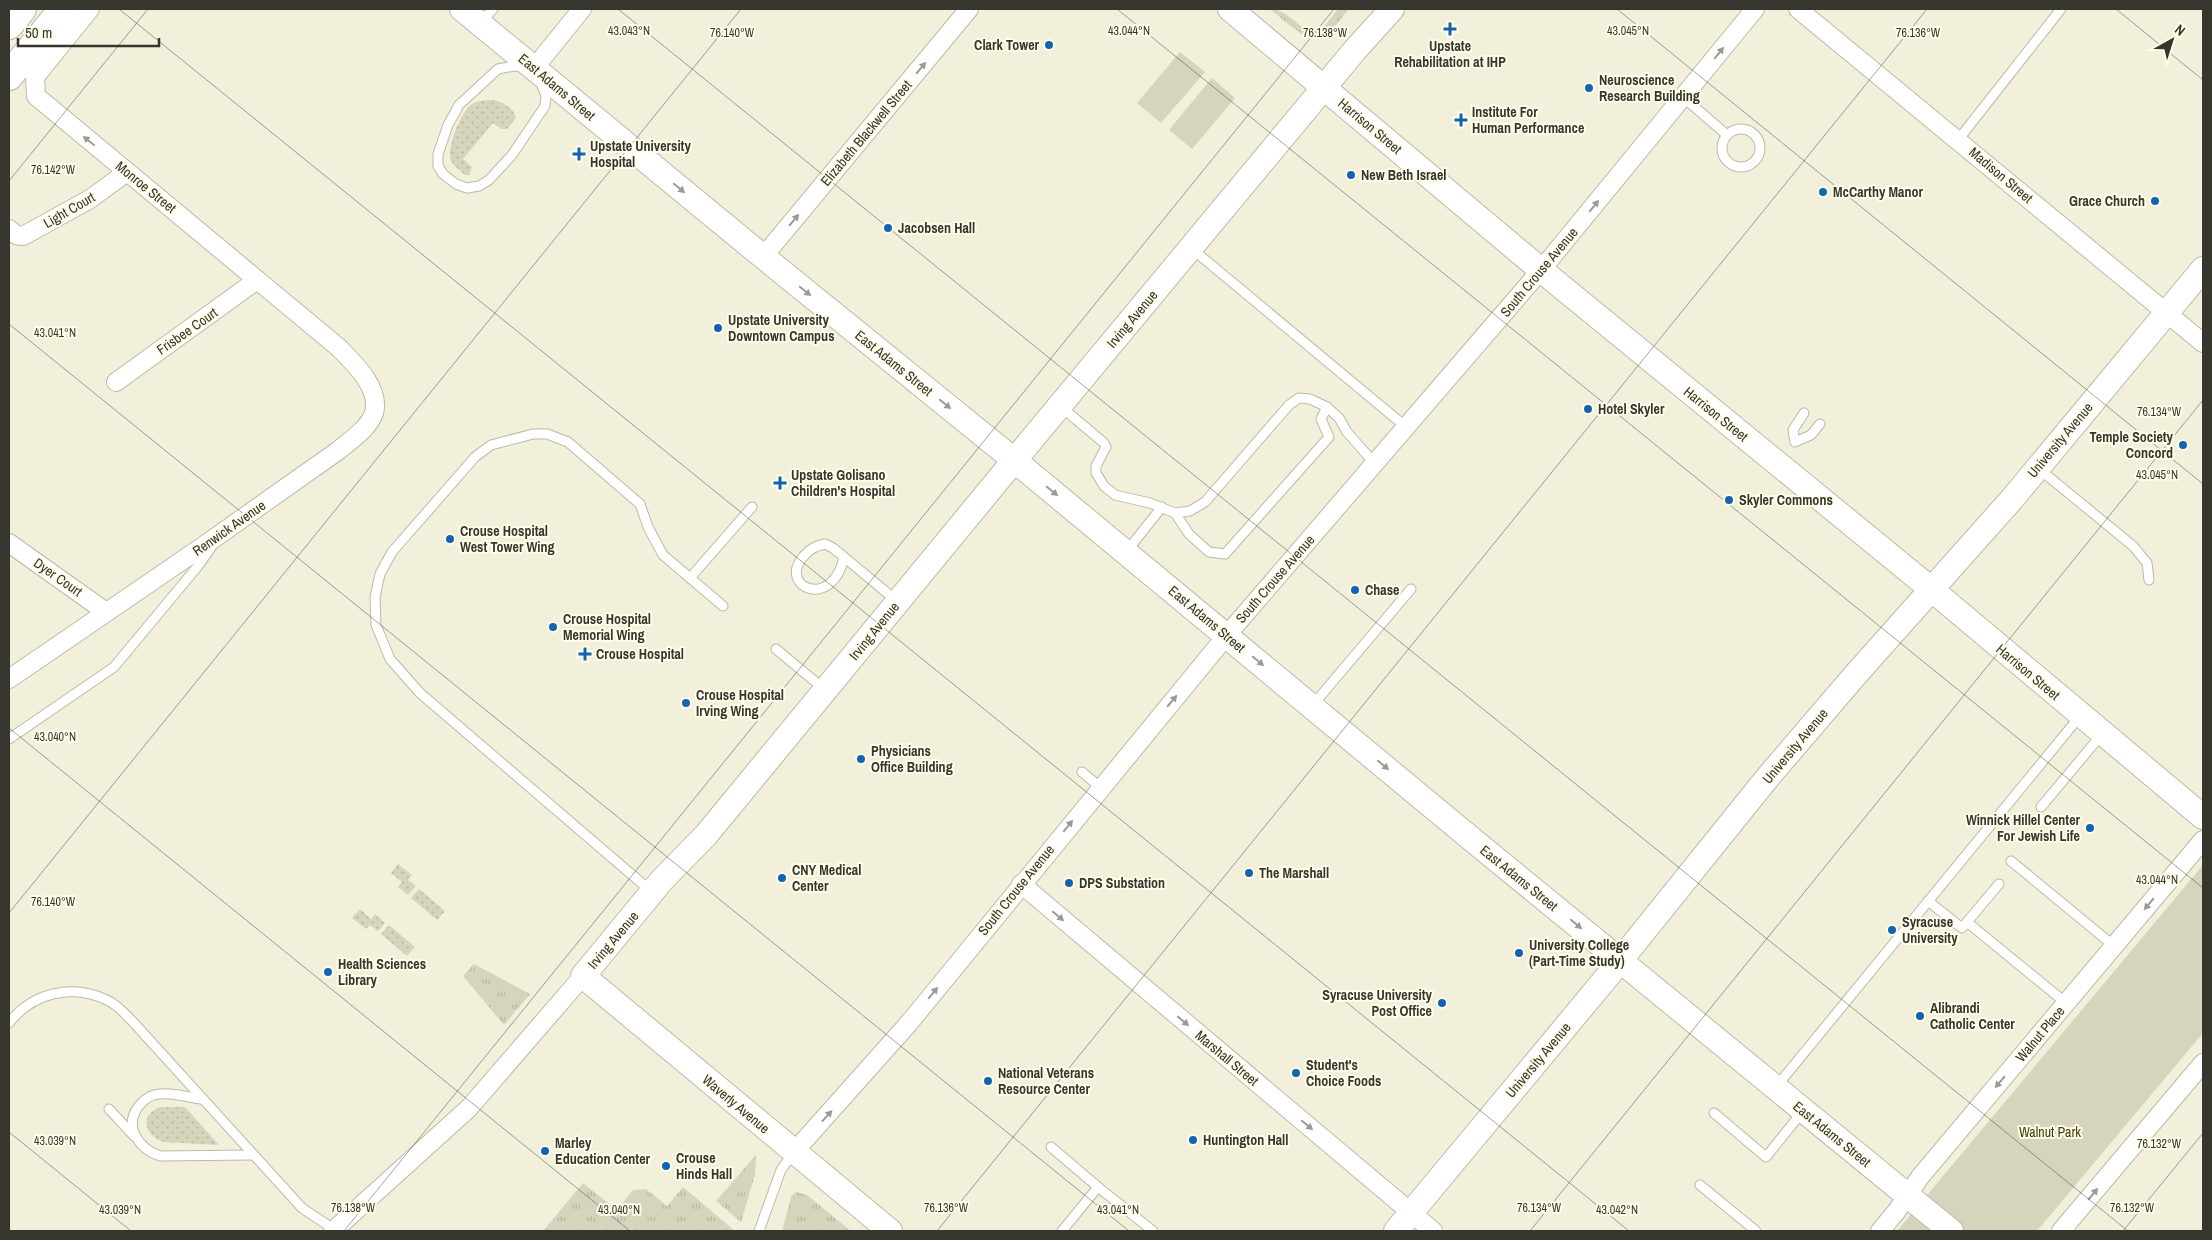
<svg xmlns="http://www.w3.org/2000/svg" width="2212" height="1240" viewBox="0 0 2212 1240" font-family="'Archivo Narrow',sans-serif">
  <defs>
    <pattern id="grass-tufts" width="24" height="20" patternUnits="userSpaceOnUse" patternTransform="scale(1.25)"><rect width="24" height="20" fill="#d6d4bd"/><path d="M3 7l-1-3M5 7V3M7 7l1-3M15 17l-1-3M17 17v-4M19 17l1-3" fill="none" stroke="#b8b7a3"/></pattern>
    <pattern id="garden-dots" width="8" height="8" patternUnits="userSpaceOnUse" patternTransform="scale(1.25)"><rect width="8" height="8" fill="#d6d4bd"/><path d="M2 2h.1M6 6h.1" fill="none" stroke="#b8b7a3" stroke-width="1.8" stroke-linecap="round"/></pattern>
  </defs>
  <rect width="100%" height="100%" fill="#f2f0db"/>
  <!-- grass -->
  <g fill="url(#grass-tufts)">
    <path d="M1270,9C1287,9 1297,28 1314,32L1323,28L1338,9H1349C1341,18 1329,36 1317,39C1305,41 1279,16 1270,9Z"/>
    <polygon points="474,964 530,994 504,1025 463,976"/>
    <polygon points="756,1155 755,1175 741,1222 716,1201"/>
    <polygon points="583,1183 617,1210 633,1190 646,1189 667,1206 683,1187 735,1231 543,1231"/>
    <polygon points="796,1192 807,1195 851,1231 782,1231 791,1197"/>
  </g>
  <!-- park -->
  <g fill="#d6d4bd">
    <polygon points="1180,52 1205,72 1161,123 1137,103"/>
    <polygon points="1212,78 1235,98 1192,149 1169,130"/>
    <polygon points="2203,865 2203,1033 2037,1231 1897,1231"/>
  </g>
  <!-- garden -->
  <g fill="url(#garden-dots)">
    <path d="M495,100C505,104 513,107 516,118L507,129H501L493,123L463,159L472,167L469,175H465C460,171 454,166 451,161C446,149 461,111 472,104C479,100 487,100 495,100Z"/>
    <polygon points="398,864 412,875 408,880 416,886 408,895 398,887 402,882 391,873"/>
    <polygon points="419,889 445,911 437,920 411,898"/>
    <polygon points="360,909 371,919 375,914 385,923 378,931 370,925 366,929 352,918"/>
    <polygon points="389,925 415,947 407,956 381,934"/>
    <path d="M161,1107H185L219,1145L163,1142C144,1135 139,1114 161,1107Z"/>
  </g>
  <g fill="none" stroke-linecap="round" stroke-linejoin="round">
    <!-- lane casing -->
    <g stroke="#bcbaa6" stroke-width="11">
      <g id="lane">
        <polyline points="481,23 493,9"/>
        <polygon points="514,66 535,67 546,96 545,106 512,155 489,180 479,186 467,188 456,184 443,174 438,166 438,154 448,125 459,105 498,69"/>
        <polyline points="1683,97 1727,135"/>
        <circle cx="1741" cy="148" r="19"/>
        <polyline points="1958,140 2061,9"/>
        <polyline points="1191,248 1406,427"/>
        <polyline points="1060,406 1104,443 1106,447 1096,466 1096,473 1104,486 1115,495 1150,503 1175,513 1190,511 1205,502 1289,405 1299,398 1310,399 1327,407 1339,418 1347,432 1375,464"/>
        <polyline points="1804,413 1793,430 1795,442 1811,435 1820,424"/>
        <polyline points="2038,468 2133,546 2147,563 2149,580"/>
        <polyline points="1175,513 1189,534 1209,552 1225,554 1329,437 1321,419 1327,407"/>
        <path d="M825,544L833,548L844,557C833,610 779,588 802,558C809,550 814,546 825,544Z"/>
        <polyline points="1126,552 1162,507"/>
        <polyline points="844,557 898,602"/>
        <polyline points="690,578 752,507"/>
        <polyline points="776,649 824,689"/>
        <polyline points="1312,706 1411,589"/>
        <polyline points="9,739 114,667 198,566 212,546"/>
        <polyline points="1082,772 1100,787"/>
        <polyline points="2041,807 2102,734"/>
        <polyline points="2011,861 2114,946"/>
        <polyline points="652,892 420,693 390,659 376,625 375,597 380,574 392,552 475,457 491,445 533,434 547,434 568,442 640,504 648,527 663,555 723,606"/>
        <polyline points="1928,901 1962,928 1999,884"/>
        <polyline points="1967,922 2066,1003"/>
        <path d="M9,1023C32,993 72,983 107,1000C118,1005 126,1015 134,1023L302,1208L335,1230"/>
        <polyline points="1776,1087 2080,716"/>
        <path d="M201,1099C186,1097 168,1091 154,1095C147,1097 142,1102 138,1107C123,1128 140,1149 160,1156L252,1155"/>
        <polyline points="109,1109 134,1136"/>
        <polyline points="1714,1113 1766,1157 1803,1111"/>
        <polyline points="1051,1147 1098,1187"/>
        <polyline points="1700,1185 1756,1231"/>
        <polyline points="759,1231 781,1170 794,1152"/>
        <polyline points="1062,1231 1098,1187 1153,1231"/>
      </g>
    </g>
    <!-- street casing -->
    <g stroke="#bcbaa6" stroke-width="20">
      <g id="street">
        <polyline points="1798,9 2203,343"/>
        <polyline points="535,67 582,9"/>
        <polyline points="9,229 16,235 23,236 90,199 127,172"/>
        <polyline points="763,257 969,9"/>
        <polyline points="116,382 257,280"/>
        <polyline points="9,543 106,612"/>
        <path d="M9,679L199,549L339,450C351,440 369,428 374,413C381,388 353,362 338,347L36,96L35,77L90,9"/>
        <polyline points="1021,884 1433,1231"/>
        <polyline points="794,1152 909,1023 1227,635 1541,270 1755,9"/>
        <polyline points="333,1231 469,1108 583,976"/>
        <polyline points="1880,1231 1896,1212 1920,1177 2203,840"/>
        <polyline points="2061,1231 2203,1063"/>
      </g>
    </g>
    <!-- secondary casing -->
    <g stroke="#bcbaa6" stroke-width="26">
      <g id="secondary">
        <polyline points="462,9 750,246 1014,460 1480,846 1951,1231"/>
        <polyline points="1230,9 1541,270 1931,589 2203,817"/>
        <polyline points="890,1231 583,976 662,880 706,835 1003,474 1355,50 1392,9"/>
        <polyline points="1396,1231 1607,977 1768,777 1857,673 2012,499 2203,269"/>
      </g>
    </g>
    <!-- highway casing -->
    <g stroke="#bcbaa6" stroke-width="30">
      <g id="highway">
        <polyline points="9,25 22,9"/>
        <polyline points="9,76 63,9"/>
      </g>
    </g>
    <!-- lane -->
    <use href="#lane" stroke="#fff" stroke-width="9"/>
    <!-- street -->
    <use href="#street" stroke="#fff" stroke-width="18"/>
    <!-- secondary -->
    <use href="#secondary" stroke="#fff" stroke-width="24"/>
    <!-- highway -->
    <use href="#highway" stroke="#fff" stroke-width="28"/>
  </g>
  <!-- one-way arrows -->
  <defs><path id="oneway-solid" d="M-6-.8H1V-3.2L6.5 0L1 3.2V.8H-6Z" transform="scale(1.25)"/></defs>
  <g fill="#9a9a96">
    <use href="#oneway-solid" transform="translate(1719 53) rotate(-51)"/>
    <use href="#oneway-solid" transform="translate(921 68) rotate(-50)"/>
    <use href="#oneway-solid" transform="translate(89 141) rotate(-141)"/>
    <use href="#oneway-solid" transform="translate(679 188) rotate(40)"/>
    <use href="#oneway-solid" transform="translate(1594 206) rotate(-51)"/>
    <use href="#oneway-solid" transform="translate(794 220) rotate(-50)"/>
    <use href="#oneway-solid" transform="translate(805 291) rotate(39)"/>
    <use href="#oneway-solid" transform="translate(945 404) rotate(39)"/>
    <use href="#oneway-solid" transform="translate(1052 491) rotate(39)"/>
    <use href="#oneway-solid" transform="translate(1258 661) rotate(40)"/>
    <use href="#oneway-solid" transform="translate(1172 701) rotate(-50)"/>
    <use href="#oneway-solid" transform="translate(1383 765) rotate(40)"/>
    <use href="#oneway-solid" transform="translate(1068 826) rotate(-51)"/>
    <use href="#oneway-solid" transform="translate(2149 904) rotate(130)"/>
    <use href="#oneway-solid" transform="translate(1058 916) rotate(40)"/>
    <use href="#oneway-solid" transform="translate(1576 924) rotate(40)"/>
    <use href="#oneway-solid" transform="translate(933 993) rotate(-51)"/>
    <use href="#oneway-solid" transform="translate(1183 1021) rotate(40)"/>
    <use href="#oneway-solid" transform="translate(2000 1082) rotate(130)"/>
    <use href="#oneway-solid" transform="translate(827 1116) rotate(-48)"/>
    <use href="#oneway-solid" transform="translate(1307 1125) rotate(40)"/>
    <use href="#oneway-solid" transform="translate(2093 1194) rotate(-50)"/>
  </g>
  <!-- ticks -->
  <path fill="none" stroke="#36362e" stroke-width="1" stroke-opacity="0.45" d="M119,9L1629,1231M618,9L2128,1231M1117,9L2203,888M1617,9L2203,484M2116,9L2203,80M9,181L148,9M9,324L1129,1231M9,728L630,1231M9,913L741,9M9,1132L131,1231M344,1231L1334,9M937,1231L1927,9M1530,1231L2203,400M2123,1231L2203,1133"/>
  <!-- markers -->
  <g fill="#1363b1" stroke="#fffde9" stroke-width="2">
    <path d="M1447.5 21.5h5v5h5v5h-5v5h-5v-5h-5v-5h5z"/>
    <circle cx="1049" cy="45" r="5"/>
    <circle cx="1589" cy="88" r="5"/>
    <path d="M1458.5 112.5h5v5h5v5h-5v5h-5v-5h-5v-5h5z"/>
    <path d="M576.5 146.5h5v5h5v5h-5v5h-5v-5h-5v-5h5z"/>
    <circle cx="1351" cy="175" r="5"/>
    <circle cx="1823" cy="192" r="5"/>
    <circle cx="2155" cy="201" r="5"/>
    <circle cx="888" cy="228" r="5"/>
    <circle cx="718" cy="328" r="5"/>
    <circle cx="1588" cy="409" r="5"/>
    <circle cx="2183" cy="445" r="5"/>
    <path d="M777.5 475.5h5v5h5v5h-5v5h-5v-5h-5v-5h5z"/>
    <circle cx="1729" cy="500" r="5"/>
    <circle cx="450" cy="539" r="5"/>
    <circle cx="1355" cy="590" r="5"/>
    <circle cx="553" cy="627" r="5"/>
    <path d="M582.5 646.5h5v5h5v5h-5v5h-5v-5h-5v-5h5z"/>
    <circle cx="686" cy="703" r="5"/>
    <circle cx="861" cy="759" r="5"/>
    <circle cx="2090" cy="828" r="5"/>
    <circle cx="1249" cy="873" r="5"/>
    <circle cx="782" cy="878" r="5"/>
    <circle cx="1069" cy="883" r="5"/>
    <circle cx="1892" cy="930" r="5"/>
    <circle cx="1519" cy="953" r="5"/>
    <circle cx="328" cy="972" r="5"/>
    <circle cx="1442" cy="1003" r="5"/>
    <circle cx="1920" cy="1016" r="5"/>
    <circle cx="1296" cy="1073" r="5"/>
    <circle cx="988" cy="1081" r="5"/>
    <circle cx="1193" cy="1140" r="5"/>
    <circle cx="545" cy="1151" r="5"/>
    <circle cx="666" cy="1166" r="5"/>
  </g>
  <g text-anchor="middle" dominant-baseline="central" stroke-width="4" stroke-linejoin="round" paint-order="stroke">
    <!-- poi labels -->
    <g font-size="14" font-weight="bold" fill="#36362e" stroke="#fffde9" text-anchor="start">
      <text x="1039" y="45" text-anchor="end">Clark Tower</text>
      <text x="1450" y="46" text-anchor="middle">Upstate<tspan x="1450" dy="16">Rehabilitation at IHP</tspan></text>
      <text x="1599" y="80">Neuroscience<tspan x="1599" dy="16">Research Building</tspan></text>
      <text x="1472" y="112">Institute For<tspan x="1472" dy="16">Human Performance</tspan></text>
      <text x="590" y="146">Upstate University<tspan x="590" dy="16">Hospital</tspan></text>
      <text x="1361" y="175">New Beth Israel</text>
      <text x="1833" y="192">McCarthy Manor</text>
      <text x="2145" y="201" text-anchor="end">Grace Church</text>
      <text x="898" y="228">Jacobsen Hall</text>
      <text x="728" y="320">Upstate University<tspan x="728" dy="16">Downtown Campus</tspan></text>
      <text x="1598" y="409">Hotel Skyler</text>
      <text x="2173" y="437" text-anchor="end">Temple Society<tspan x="2173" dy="16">Concord</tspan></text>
      <text x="791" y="475">Upstate Golisano<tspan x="791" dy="16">Children's Hospital</tspan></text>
      <text x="1739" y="500">Skyler Commons</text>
      <text x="460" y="531">Crouse Hospital<tspan x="460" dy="16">West Tower Wing</tspan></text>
      <text x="1365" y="590">Chase</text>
      <text x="563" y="619">Crouse Hospital<tspan x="563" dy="16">Memorial Wing</tspan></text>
      <text x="596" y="654">Crouse Hospital</text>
      <text x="696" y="695">Crouse Hospital<tspan x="696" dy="16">Irving Wing</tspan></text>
      <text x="871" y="751">Physicians<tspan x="871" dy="16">Office Building</tspan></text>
      <text x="2080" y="820" text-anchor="end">Winnick Hillel Center<tspan x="2080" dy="16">For Jewish Life</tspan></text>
      <text x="792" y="870">CNY Medical<tspan x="792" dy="16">Center</tspan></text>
      <text x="1259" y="873">The Marshall</text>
      <text x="1079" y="883">DPS Substation</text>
      <text x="1902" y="922">Syracuse<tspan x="1902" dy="16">University</tspan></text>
      <text x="1529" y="945">University College<tspan x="1529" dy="16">(Part-Time Study)</tspan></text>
      <text x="338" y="964">Health Sciences<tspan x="338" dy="16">Library</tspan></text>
      <text x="1432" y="995" text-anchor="end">Syracuse University<tspan x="1432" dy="16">Post Office</tspan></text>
      <text x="1930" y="1008">Alibrandi<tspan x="1930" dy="16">Catholic Center</tspan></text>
      <text x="1306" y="1065">Student's<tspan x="1306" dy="16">Choice Foods</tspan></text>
      <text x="998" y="1073">National Veterans<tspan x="998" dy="16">Resource Center</tspan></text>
      <text x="1203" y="1140">Huntington Hall</text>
      <text x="555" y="1143">Marley<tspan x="555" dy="16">Education Center</tspan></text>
      <text x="676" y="1158">Crouse<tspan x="676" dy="16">Hinds Hall</tspan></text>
    </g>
    <!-- street labels -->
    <g font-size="14" fill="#36362e" stroke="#fffde9">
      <text transform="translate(557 87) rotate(40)">East Adams Street</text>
      <text transform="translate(1370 126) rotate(40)">Harrison Street</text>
      <text transform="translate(866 133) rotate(-50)">Elizabeth Blackwell Street</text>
      <text transform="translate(2001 175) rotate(40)">Madison Street</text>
      <text transform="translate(146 187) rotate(39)">Monroe Street</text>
      <text transform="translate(69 210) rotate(-30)">Light Court</text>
      <text transform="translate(1539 272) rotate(-50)">South Crouse Avenue</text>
      <text transform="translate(1132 319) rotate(-50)">Irving Avenue</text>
      <text transform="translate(187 331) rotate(-35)">Frisbee Court</text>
      <text transform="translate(894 363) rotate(39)">East Adams Street</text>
      <text transform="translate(1716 414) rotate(39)">Harrison Street</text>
      <text transform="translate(2060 440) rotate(-50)">University Avenue</text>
      <text transform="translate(229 528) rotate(-35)">Renwick Avenue</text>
      <text transform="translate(58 577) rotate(35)">Dyer Court</text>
      <text transform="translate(1275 579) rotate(-49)">South Crouse Avenue</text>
      <text transform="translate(1207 619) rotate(40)">East Adams Street</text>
      <text transform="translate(874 631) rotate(-51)">Irving Avenue</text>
      <text transform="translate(2028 672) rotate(40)">Harrison Street</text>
      <text transform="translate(1795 746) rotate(-50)">University Avenue</text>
      <text transform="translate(1519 878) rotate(39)">East Adams Street</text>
      <text transform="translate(1016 890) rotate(-51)">South Crouse Avenue</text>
      <text transform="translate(613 940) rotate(-50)">Irving Avenue</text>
      <text transform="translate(2040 1034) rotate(-50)">Walnut Place</text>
      <text transform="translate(1227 1058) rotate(40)">Marshall Street</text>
      <text transform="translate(1538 1060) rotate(-50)">University Avenue</text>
      <text transform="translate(736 1104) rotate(40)">Waverly Avenue</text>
      <text transform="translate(1832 1134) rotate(39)">East Adams Street</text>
    </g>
    <!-- park labels -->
    <g font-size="14" fill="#423d0e" stroke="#fffde9">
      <text x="2050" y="1132">Walnut Park</text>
    </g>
  </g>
  <g font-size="12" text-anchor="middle" fill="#36362e" stroke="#fffde9" stroke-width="4" stroke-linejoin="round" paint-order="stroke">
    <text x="629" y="35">43.043°N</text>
    <text x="1628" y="35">43.045°N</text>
    <text x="1129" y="35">43.044°N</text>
    <text x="732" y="37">76.140°W</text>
    <text x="1325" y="37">76.138°W</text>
    <text x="1918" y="37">76.136°W</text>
    <text x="53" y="174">76.142°W</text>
    <text x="55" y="337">43.041°N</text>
    <text x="2159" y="416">76.134°W</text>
    <text x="2157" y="479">43.045°N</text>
    <text x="55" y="741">43.040°N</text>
    <text x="2157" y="884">43.044°N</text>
    <text x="53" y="906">76.140°W</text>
    <text x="55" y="1145">43.039°N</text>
    <text x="2159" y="1148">76.132°W</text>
    <text x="353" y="1212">76.138°W</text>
    <text x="946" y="1212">76.136°W</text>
    <text x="1539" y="1212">76.134°W</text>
    <text x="2132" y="1212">76.132°W</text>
    <text x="120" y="1214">43.039°N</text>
    <text x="619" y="1214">43.040°N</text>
    <text x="1118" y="1214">43.041°N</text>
    <text x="1617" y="1214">43.042°N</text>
  </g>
  <!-- border -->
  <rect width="2212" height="1240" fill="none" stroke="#36362e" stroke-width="20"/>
  <!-- north arrow -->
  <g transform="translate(2172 40) rotate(39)" stroke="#fffde9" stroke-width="4" paint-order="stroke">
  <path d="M0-4L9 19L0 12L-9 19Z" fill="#36362e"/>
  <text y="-8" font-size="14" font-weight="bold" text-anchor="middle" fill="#36362e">N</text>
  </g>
  <!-- scale -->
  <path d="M18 38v8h141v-8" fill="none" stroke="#36362e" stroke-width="2.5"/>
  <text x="25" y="38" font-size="15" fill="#36362e" stroke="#fffde9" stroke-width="4" paint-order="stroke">50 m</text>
</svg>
